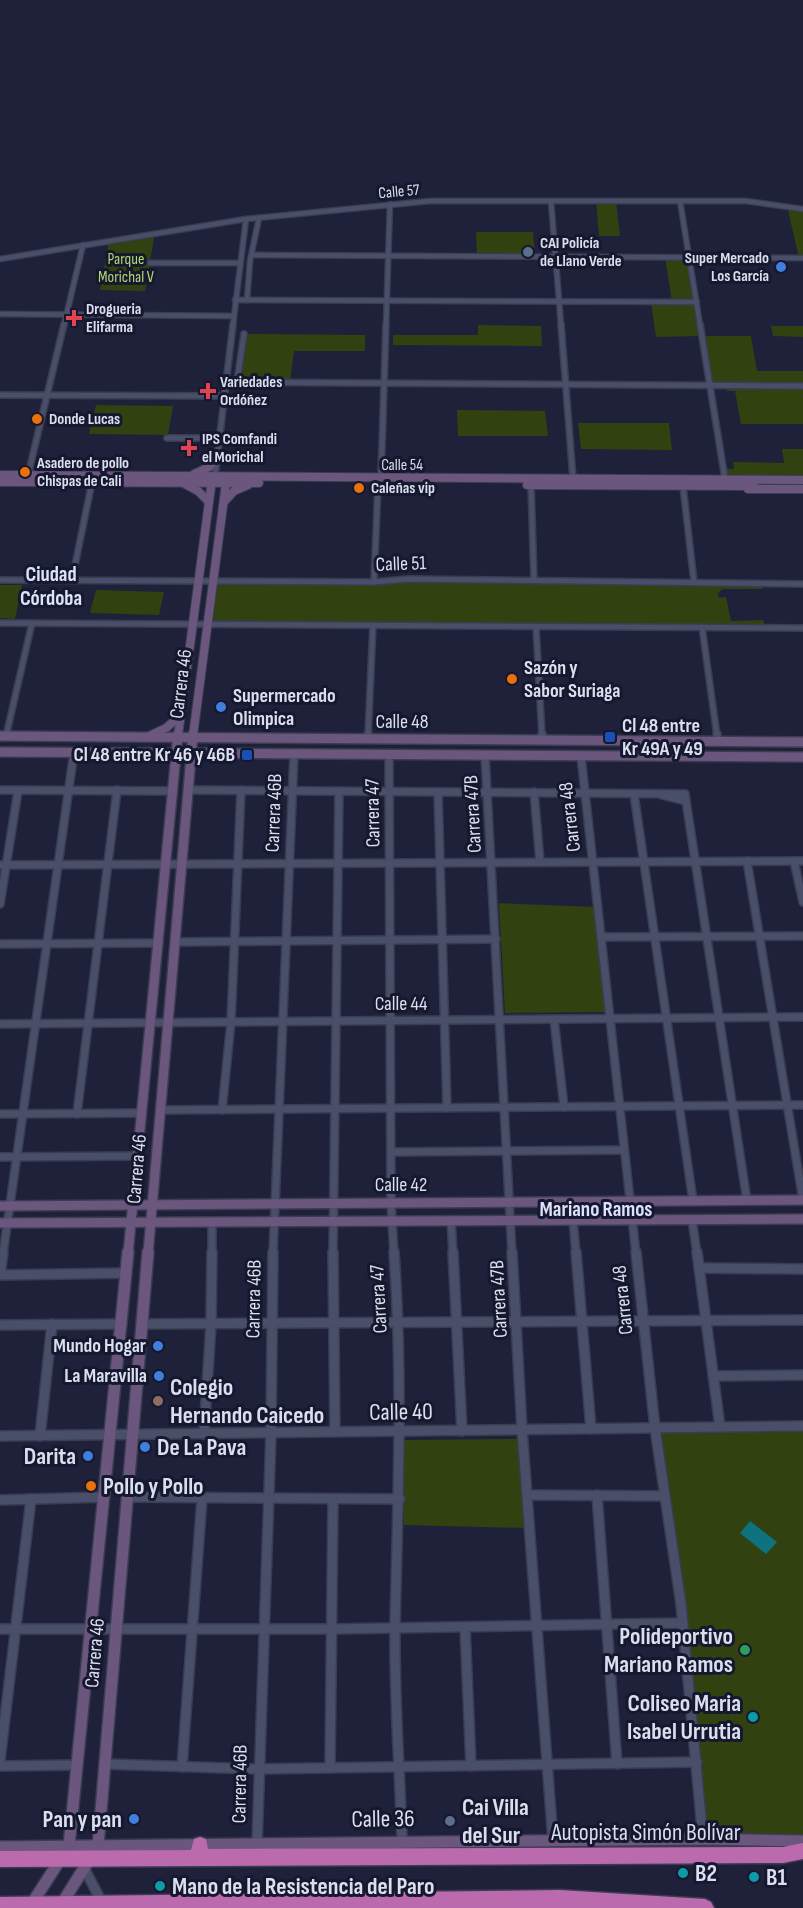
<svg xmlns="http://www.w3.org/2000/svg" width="803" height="1908" viewBox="0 0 803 1908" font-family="'Sofia Sans Condensed',sans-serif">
  <rect width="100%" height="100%" fill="#1e2139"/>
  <!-- green -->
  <g fill="#31410f">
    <polygon points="596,201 616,201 620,236 599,236"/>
    <polygon points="787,206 803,209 803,258 799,258"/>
    <polygon points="155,232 145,291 100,290 109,240"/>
    <polygon points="476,232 533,232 535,256 477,256"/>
    <polygon points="665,257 689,257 702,336 751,336 757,371 803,371 803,424 741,424 735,391 727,391 725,385 710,385 702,336 656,337 651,302 672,302"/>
    <polygon points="478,325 541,326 542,346 393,345 393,335 478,335"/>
    <polygon points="771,326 803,326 803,337 773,336"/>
    <polygon points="244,334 365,335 365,351 294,351 290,382 237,382"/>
    <polygon points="96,405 173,406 168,435 89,434"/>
    <polygon points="457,410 545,411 548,436 458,436"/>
    <polygon points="578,423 669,423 672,450 581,449"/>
    <polygon points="782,449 803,449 803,477 725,477 724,469 734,469 733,462 784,463"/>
    <polygon points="408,579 761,583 763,589 723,589 718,593 719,598 726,597 731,621 763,620 766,628 212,624 217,581"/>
    <polygon points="0,585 22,585 15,619 0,618"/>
    <polygon points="96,590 164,592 159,615 90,613"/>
    <polygon points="499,903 595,907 606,1012 505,1013"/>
    <polygon points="803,1426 803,1841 703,1839 697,1762 655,1428"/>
    <polygon points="518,1439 525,1528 404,1525 404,1440"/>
  </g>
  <!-- water -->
  <polygon fill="#0e727f" points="750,1521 777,1542 766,1554 740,1533"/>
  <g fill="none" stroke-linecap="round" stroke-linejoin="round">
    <!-- street-far3 casing -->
    <g stroke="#3a3d51" stroke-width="7">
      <g id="street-far3">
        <polyline points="551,201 561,325"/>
        <polyline points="680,201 700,325"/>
        <polyline points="252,255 803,258"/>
        <polyline points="0,259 246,219 430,201 746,201 803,209"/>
        <polyline points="150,263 240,263"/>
        <polyline points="235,300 697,302"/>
        <polyline points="247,300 250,261 259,218"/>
        <polyline points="0,314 234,316"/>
        <polyline points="64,325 83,245"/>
        <polyline points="233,325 246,219"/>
        <polyline points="386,325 390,204"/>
      </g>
    </g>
    <!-- street-far2 casing -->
    <g stroke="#3a3d51" stroke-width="8">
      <g id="street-far2">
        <polyline points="561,324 573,479"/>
        <polyline points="700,324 725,479"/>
        <polyline points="226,382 803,386"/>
        <polyline points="237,382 244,334"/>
        <polyline points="0,395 224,396"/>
        <polyline points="167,438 219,438"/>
        <polyline points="28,475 64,324"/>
        <polyline points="215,476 233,324"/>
        <polyline points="381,478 386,324"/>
        <polyline points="531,485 534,580"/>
        <polyline points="683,486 694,582"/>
        <polyline points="0,580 374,582 408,579 803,584"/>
        <polyline points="72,580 92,482"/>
        <polyline points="374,582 378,484"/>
        <polyline points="0,623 803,628"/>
        <polyline points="536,626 542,736"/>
        <polyline points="702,627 717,736"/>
        <polyline points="6,736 32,623"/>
        <polyline points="368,736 373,625"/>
      </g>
    </g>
    <!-- street-far1 casing -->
    <g stroke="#3a3d51" stroke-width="10">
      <g id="street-far1">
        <polyline points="542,734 542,740"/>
        <polyline points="717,734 718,741"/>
        <polyline points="368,739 368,734"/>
        <polyline points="389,754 391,1203 394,1254"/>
        <polyline points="485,755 512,1254"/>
        <polyline points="581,756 636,1254"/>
        <polyline points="0,790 173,791"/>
        <polyline points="189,790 685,794 747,1201"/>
        <polyline points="438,792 447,1108"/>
        <polyline points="534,792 540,862"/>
        <polyline points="634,794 693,1201"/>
        <polyline points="662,795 686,801"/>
        <polyline points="747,861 803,1200"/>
        <polyline points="794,861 803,902"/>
        <polyline points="0,865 803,861"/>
        <polyline points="0,904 18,791"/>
        <polyline points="601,937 803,936"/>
        <polyline points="176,942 496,939"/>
        <polyline points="0,944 159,943"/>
        <polyline points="554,1019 564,1107"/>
        <polyline points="0,1024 803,1017"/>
        <polyline points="161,1110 803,1105"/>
        <polyline points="222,1110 231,1022 241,790"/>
        <polyline points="0,1114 142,1113"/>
        <polyline points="77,1114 117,790"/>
        <polyline points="391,1152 624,1150"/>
        <polyline points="0,1157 138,1156"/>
        <polyline points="692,1219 697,1254"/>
        <polyline points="451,1220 453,1254"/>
        <polyline points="573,1220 576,1254"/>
        <polyline points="3,1254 74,752"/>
        <polyline points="212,1254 212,1222"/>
        <polyline points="273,1254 294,754"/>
        <polyline points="333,1254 339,791"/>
      </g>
    </g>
    <!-- street casing -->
    <g stroke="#3a3d51" stroke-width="12">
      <g id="street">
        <polyline points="3,1252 0,1275 127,1273"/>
        <polyline points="333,1252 335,1432"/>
        <path d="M394,1252C403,1377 398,1500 395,1625C394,1697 400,1771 402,1843"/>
        <polyline points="453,1252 462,1431"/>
        <polyline points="512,1252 522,1430 553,1841"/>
        <polyline points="576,1252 591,1429"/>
        <polyline points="636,1252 655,1428 681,1604 703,1839"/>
        <polyline points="697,1252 720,1427"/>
        <polyline points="699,1268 803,1269"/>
        <polyline points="143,1324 803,1320"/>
        <polyline points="0,1325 122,1324"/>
        <polyline points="713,1376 803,1375"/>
        <polyline points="204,1434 211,1324 212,1252"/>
        <polyline points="0,1436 803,1426"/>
        <polyline points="40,1436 52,1324"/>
        <polyline points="529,1495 665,1496"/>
        <polyline points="597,1495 617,1764"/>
        <polyline points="128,1497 400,1499"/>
        <polyline points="0,1500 105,1497"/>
        <polyline points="465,1627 471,1766"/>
        <polyline points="0,1629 332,1629 683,1623"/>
        <polyline points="0,1760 31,1499"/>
        <polyline points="105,1764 258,1769 697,1762"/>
        <polyline points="0,1766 78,1765"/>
        <polyline points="182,1767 202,1498"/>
        <polyline points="330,1768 333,1499"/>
        <polyline points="257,1845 271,1433 273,1252"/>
        <polyline points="84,1868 105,1908"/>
      </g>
    </g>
    <!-- secondary-far2 casing -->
    <g stroke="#3a3d51" stroke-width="10">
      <g id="secondary-far2">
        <polyline points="194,474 209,467 216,459"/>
        <polyline points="0,475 803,480"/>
        <polyline points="0,482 259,483"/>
        <polyline points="185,484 198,491 209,502"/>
        <polyline points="527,485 754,486"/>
        <polyline points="748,489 803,489"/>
        <polyline points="224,502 234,491 248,485"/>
        <polyline points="151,735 166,728 181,715"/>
        <polyline points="178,736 211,487 215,476"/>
        <polyline points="193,736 226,483"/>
      </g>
    </g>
    <!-- secondary-far1 casing -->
    <g stroke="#3a3d51" stroke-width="12">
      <g id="secondary-far1">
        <polyline points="0,736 803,742"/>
        <polyline points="0,752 803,757"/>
        <polyline points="0,1206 803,1200"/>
        <polyline points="0,1223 803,1219"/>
        <polyline points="128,1254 178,734"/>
        <polyline points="148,1254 193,734"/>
      </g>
    </g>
    <!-- secondary casing -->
    <g stroke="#3a3d51" stroke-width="14">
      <g id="secondary">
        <polyline points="0,1847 703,1839 803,1841"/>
        <polyline points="29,1908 69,1846 128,1252"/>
        <polyline points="59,1908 98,1846 148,1252"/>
      </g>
    </g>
    <!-- highway casing -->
    <g stroke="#3a3d51" stroke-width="3">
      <g id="highway">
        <polygon points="200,1837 206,1839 208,1849 783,1847 803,1843 803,1859 783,1863 0,1867 0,1851 191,1850 194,1839"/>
        <polygon points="560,1890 705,1899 711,1902 714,1908 0,1908 0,1897"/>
      </g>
    </g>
    <!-- street-far3 -->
    <use href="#street-far3" stroke="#494e69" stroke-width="4.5"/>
    <!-- street-far2 -->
    <use href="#street-far2" stroke="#494e69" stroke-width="5"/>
    <!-- street-far1 -->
    <use href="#street-far1" stroke="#494e69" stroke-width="7"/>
    <!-- street -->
    <use href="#street" stroke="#494e69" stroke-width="9"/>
    <!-- secondary-far2 -->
    <use href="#secondary-far2" stroke="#6b567e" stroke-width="8"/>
    <!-- secondary-far1 -->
    <use href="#secondary-far1" stroke="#6b567e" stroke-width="9"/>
    <!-- secondary -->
    <use href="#secondary" stroke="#6b567e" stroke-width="11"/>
    <!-- highway -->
    <use href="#highway" fill="#bb6aae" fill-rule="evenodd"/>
  </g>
  <!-- markers -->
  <g fill="#5c6f8a" stroke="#15182e" stroke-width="2">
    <circle cx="528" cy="252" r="6"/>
    <circle cx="450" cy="1821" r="6"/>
  </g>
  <g fill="#3f7fe0" stroke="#15182e" stroke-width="2">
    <circle cx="781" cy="267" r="6"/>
    <circle cx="221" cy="707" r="6"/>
    <circle cx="158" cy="1346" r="6"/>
    <circle cx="159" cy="1376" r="6"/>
    <circle cx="145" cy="1447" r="6"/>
    <circle cx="88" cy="1456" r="6"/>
    <circle cx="134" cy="1819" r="6"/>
  </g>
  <g fill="#e0444e" stroke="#15182e" stroke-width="2">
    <path d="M71 309h6v6h6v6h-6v6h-6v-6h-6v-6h6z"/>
    <path d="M205 382h6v6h6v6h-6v6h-6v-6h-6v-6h6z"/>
    <path d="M186 439h6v6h6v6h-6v6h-6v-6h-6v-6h6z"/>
  </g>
  <g fill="#e8710a" stroke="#15182e" stroke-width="2">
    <circle cx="37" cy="419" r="6"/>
    <circle cx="25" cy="472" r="6"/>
    <circle cx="359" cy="488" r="6"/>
    <circle cx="512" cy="679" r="6"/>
    <circle cx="91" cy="1486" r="6"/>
  </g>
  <g fill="#1a4fb4" stroke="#15182e" stroke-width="2">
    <rect x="604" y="731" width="12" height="12" rx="3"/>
    <rect x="241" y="749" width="12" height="12" rx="3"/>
  </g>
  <circle fill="#8d6e63" stroke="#15182e" stroke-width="2" cx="158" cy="1401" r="6"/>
  <circle fill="#2e9e5b" stroke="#15182e" stroke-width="2" cx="745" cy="1650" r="6"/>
  <g fill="#0f9aa8" stroke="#15182e" stroke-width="2">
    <circle cx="753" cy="1717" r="6"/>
    <circle cx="683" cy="1873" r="6"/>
    <circle cx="754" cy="1877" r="6"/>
    <circle cx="160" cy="1886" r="6"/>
  </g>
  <g text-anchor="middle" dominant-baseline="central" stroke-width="6" stroke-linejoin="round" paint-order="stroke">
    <!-- far-street labels -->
    <g font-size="16" fill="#dadeee" stroke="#15182e">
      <text transform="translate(399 192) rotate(-5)">Calle 57</text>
      <text x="402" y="465">Calle 54</text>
    </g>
    <!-- far-poi labels -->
    <g font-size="16" font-weight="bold" fill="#dadeee" stroke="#15182e" text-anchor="start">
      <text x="540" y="243">CAI Policía<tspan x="540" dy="18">de Llano Verde</tspan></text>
      <text x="769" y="258" text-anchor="end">Super Mercado<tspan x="769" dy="18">Los García</tspan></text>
      <text x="86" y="309">Drogueria<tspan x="86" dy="18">Elifarma</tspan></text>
      <text x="220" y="382">Variedades<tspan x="220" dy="18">Ordóñez</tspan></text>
      <text x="49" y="419">Donde Lucas</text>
      <text x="202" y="439">IPS Comfandi<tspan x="202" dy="18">el Morichal</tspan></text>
      <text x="37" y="463">Asadero de pollo<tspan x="37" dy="18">Chispas de Cali</tspan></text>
      <text x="371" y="488">Caleñas vip</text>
    </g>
    <!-- far-park labels -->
    <g font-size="16" fill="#b4d872" stroke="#15182e">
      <text x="126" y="259">Parque<tspan x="126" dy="18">Morichal V</tspan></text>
    </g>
    <!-- street labels -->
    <g font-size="20" fill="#dadeee" stroke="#15182e">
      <text transform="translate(401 564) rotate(-2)">Calle 51</text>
      <text transform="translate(181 684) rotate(-83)">Carrera 46</text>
      <text x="402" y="722">Calle 48</text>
      <text transform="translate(274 813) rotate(-88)">Carrera 46B</text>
      <text transform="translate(373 813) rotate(-91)">Carrera 47</text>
      <text transform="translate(473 814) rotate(-93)">Carrera 47B</text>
      <text transform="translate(570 817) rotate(-97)">Carrera 48</text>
      <text x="401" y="1004">Calle 44</text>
      <text transform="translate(137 1169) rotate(-85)">Carrera 46</text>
      <text x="401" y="1185">Calle 42</text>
      <text transform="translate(254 1299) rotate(-89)">Carrera 46B</text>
      <text transform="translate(379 1299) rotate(-93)">Carrera 47</text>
      <text transform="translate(499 1299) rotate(-93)">Carrera 47B</text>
      <text transform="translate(623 1300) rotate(-96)">Carrera 48</text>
      <text transform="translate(95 1653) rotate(-85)">Carrera 46</text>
      <text transform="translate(240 1784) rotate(-89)">Carrera 46B</text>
    </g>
    <!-- poi labels -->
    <g font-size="20" font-weight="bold" fill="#dadeee" stroke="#15182e" text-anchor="start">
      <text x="524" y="668">Sazón y<tspan x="524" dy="23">Sabor Suriaga</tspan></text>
      <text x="233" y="696">Supermercado<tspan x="233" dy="23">Olimpica</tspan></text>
      <text x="622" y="726">Cl 48 entre<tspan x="622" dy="23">Kr 49A y 49</tspan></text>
      <text x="235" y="755" text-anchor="end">Cl 48 entre Kr 46 y 46B</text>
      <text x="146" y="1346" text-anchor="end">Mundo Hogar</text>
      <text x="147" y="1376" text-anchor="end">La Maravilla</text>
    </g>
    <!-- neighbourhood labels -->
    <g font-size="21" font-weight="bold" fill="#dde2fc" stroke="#15182e">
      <text x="51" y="574">Ciudad<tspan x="51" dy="24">Córdoba</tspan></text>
      <text x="596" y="1209">Mariano Ramos</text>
    </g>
    <!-- near-poi labels -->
    <g font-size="24" font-weight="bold" fill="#dadeee" stroke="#15182e" text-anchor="start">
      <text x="170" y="1387">Colegio<tspan x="170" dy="28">Hernando Caicedo</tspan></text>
      <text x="157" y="1447">De La Pava</text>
      <text x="76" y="1456" text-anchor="end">Darita</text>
      <text x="103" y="1486">Pollo y Pollo</text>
      <text x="733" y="1636" text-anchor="end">Polideportivo<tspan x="733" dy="28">Mariano Ramos</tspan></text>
      <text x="741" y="1703" text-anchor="end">Coliseo Maria<tspan x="741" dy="28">Isabel Urrutia</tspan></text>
      <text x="462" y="1807">Cai Villa<tspan x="462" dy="28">del Sur</tspan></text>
      <text x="122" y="1819" text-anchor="end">Pan y pan</text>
      <text x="695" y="1873">B2</text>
      <text x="766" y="1877">B1</text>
      <text x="172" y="1886">Mano de la Resistencia del Paro</text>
    </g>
    <!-- near-street labels -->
    <g font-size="24" fill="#dadeee" stroke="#15182e">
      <text transform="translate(401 1412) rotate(-1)">Calle 40</text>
      <text transform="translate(383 1819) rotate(-1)">Calle 36</text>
      <text x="646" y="1832">Autopista Simón Bolívar</text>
    </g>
  </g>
</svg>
